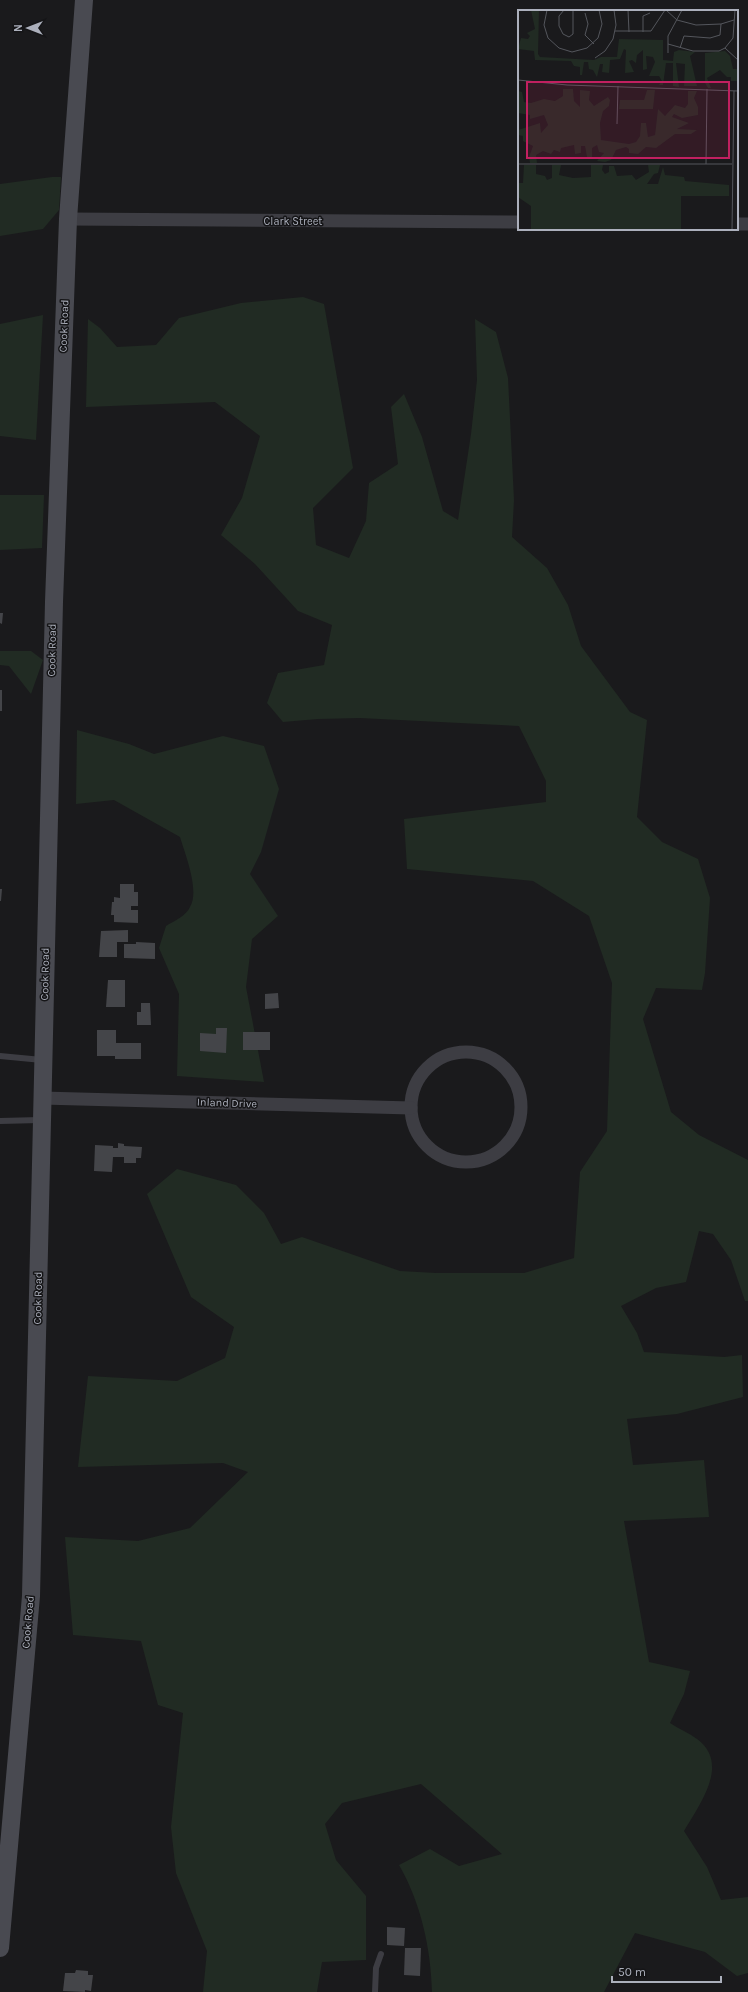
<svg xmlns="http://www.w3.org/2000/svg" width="748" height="1992" viewBox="0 0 748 1992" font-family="Karla,sans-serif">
  <rect width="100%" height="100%" fill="#1a1a1c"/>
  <!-- green -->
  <g fill="#212b23">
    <polygon points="52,177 61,177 59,210 43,229 0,236 0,184"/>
    <path d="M303,297L324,304L353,468L313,508L316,545L349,558L366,521L369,483L398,464L391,407L404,394L422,437L443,511L458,520L471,434L477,380L475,319L496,332L508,378L514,500L512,537L547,568L568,605L581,646L630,712L647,720L637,817L662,842L698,859L710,898L705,973L702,990L656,988L643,1019L671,1112L699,1135L748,1160V1301H745L731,1260L713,1234L699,1231L686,1282L656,1288L621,1306L637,1333L644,1352L724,1357L742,1355L743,1397L677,1414L627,1419L633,1465L704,1460L709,1517L624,1521L649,1662L690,1671L684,1694L670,1723C679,1729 689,1733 697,1739C731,1764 699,1805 684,1831L707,1867L721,1900L748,1897V1973L737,1976L705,1952L635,1933L604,1992H432C431,1949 421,1903 399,1865L430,1849L459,1866L502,1854L421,1784L342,1803L325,1824L336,1860L366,1896V1960L322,1962L317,1992H203L207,1951L176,1873L171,1827L183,1713L158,1705L141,1641L73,1635L65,1537L138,1541L190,1528L248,1472L223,1463L78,1467L88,1376L177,1381L225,1358L234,1327L191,1297L147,1194L177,1169L236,1185L264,1213L281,1244L302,1237L400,1271L436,1273H524L574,1258L580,1172L607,1131L612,983L589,916L533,881L407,869L404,819L546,802V781L519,726L360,718L318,719L283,722L267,703L278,673L324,665L332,625L298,611L255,564L221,535L242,498L260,436L215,402L86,407L88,319L100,328L117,347L156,345L179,318L241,303Z"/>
    <polygon points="43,315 36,440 0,436 0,324"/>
    <polygon points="0,495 44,495 42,548 0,550"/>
    <polygon points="0,651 31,651 43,660 31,694 9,666 0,665"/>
    <path d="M77,730L129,744L154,754L223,736L264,746L279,789L261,852L250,874L278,916L252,939L246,987L264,1082L177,1076L179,994L159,948L166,926C174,921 186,916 190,907C200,890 185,854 180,837L114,800L76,804Z"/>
  </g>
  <!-- building -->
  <g fill="#444549">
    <polygon points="0,613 3,613 2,624 0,623"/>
    <rect x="0" y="690" width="2" height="21"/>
    <polygon points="120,884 134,884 134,892 138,892 138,906 131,906 131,910 138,910 138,923 114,922 114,915 111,915 112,902 114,902 114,897 120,898"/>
    <polygon points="0,889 2,889 1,901 0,901"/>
    <polygon points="128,930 128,942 117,942 117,957 99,957 101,931"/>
    <polygon points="136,942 155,943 155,959 124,958 124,944 136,944"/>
    <polygon points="108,980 125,980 125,1007 106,1007"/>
    <polygon points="278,993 279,1008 265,1009 265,994"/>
    <polygon points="141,1003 150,1003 151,1025 137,1025 137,1012 141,1012"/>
    <polygon points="216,1028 227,1028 226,1053 200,1051 200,1033 216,1034"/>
    <polygon points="97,1030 116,1030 116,1043 141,1043 141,1059 115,1059 115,1056 97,1056"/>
    <rect x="243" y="1032" width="27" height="18"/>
    <polygon points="118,1143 124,1144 124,1146 142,1147 141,1158 136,1158 136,1163 124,1163 124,1157 113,1157 112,1172 94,1171 95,1145 113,1146 113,1148 118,1148"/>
    <polygon points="387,1927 405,1928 404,1946 387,1945"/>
    <polygon points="405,1948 421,1948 420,1976 404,1975"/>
    <polygon points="76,1970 88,1971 88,1975 93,1975 91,1991 85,1990 85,1992 63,1991 65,1973 75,1973"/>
  </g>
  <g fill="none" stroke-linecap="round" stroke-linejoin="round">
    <!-- lane -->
    <g stroke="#3d3d43" stroke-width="6">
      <polyline points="0,1056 42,1060"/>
      <polyline points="0,1121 40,1120"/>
      <polyline points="375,1992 376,1968 381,1954"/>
    </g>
    <!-- street -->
    <g stroke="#3d3d43" stroke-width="13">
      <polyline points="68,219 519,222"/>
      <polyline points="737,224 748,224"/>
      <circle cx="466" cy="1107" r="55"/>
      <polyline points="42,1098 411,1108"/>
    </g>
    <!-- secondary -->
    <polyline stroke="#494a51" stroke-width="18" points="0,1948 31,1596 54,602 68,219 84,0"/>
  </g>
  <g text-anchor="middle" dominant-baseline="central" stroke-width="3" stroke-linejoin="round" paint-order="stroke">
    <!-- street labels -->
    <g font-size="11" fill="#acb0bc" stroke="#151517">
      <text x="293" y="221">Clark Street</text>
      <text transform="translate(64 326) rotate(-88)">Cook Road</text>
      <text transform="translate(52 650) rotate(-89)">Cook Road</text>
      <text transform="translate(45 974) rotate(-89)">Cook Road</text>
      <text transform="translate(227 1103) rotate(2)">Inland Drive</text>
      <text transform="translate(38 1298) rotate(-89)">Cook Road</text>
      <text transform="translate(28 1622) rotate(-85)">Cook Road</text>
    </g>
  </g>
  <!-- overview -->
  <g transform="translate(518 10)">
    <rect width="220" height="220" fill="#1a1a1c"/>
    <path d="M13,0H21L20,44L22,47L76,50L83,47H99L101,29L145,30V50L155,51L156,42L161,40L177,42L172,46L179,76H166L167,54L158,53L161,77L155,76V53H148L145,75H141L144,71L141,66H131L137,52L135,47L128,46L129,59L125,60V40L119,45L118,53L114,50L111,51L116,62L107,63L108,40L106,39L102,49L92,50L91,63L84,62L85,54H82L79,67L75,60L71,59L70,52H66L64,65H62V57L56,56L53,51L17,50L16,41L0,39L3,28L10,29L12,26L9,23L17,19ZM207,41L212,46L215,59H220L219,71H213V67H209L202,60L189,68L193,78H190L187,73V43ZM45,79H55L56,91L62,97V80L72,81L71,90L76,96L90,87L92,90L91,96L85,101L82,113L83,130L111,134L118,132L122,126L123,113H128L130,127L137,125L140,99L147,106L157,95L167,98L170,94V81H179L176,88L180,97V105L164,108L156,104L154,107L171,113L159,119L179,120L173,124H157L138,138L128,137L120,144L111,143V139L108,137L98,140L93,150L87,152L79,151L86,143L81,142L79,135L74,138V147H69L67,136H63V143L57,144L56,135L43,138L42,142L36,140L33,144L25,141L18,145L19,153H12L11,147L15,136L5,131V126L0,125V120L22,113L23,123L30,115L26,105L12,109V105L0,103V81L4,82L6,92L13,93L26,89L37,91L45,86ZM129,80H137L135,99H101L102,90H126ZM6,155H18V164L27,166L29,170L34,168V155H43L41,165L55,168L73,167V155H85L84,160L87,164L91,162V156H96L99,166L114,165L118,170L131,162L130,155H142L140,163L136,164L129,174H140L145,157L147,165L166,167L167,171L211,175V186H163V220H13V196L0,187V173H5Z" fill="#212b23"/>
    <path fill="none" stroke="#54565c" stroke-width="1" d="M29,0L26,15L30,28L41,38L54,42L69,38L80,28L84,14L81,0M46,0L41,6V16L45,24L51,27L55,24V0M110,0L111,22M148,0L159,10L178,15L203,14L216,10M67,3L70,14L67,25L76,34M97,21H133L147,0M125,22V6L132,3M150,34L175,41H201L207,38L215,28L217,0M162,38L166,26L192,28L202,25L203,14M207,38L220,50M150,43V26L164,0M77,48L87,41L95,29L98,15L96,0M0,70L49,75L220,81M99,114L100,76M0,154H214M188,154L189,79M214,220L216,81"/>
    <path fill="#c12060" fill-opacity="0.15" stroke="#c12060" stroke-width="2" d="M9,72H211V148H9Z"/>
    <rect width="220" height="220" fill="none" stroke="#acb0bc" stroke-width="2"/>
  </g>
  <!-- north arrow -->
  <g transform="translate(28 28) rotate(270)" stroke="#151517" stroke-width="3" paint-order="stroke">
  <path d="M0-3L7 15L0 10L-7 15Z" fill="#acb0bc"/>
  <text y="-6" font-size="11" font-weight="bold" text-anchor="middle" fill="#acb0bc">N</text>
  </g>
  <!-- scale -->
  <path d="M612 1976v6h109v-6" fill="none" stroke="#acb0bc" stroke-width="2"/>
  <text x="618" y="1976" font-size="12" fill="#acb0bc" stroke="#151517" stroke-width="3" paint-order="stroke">50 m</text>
</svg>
